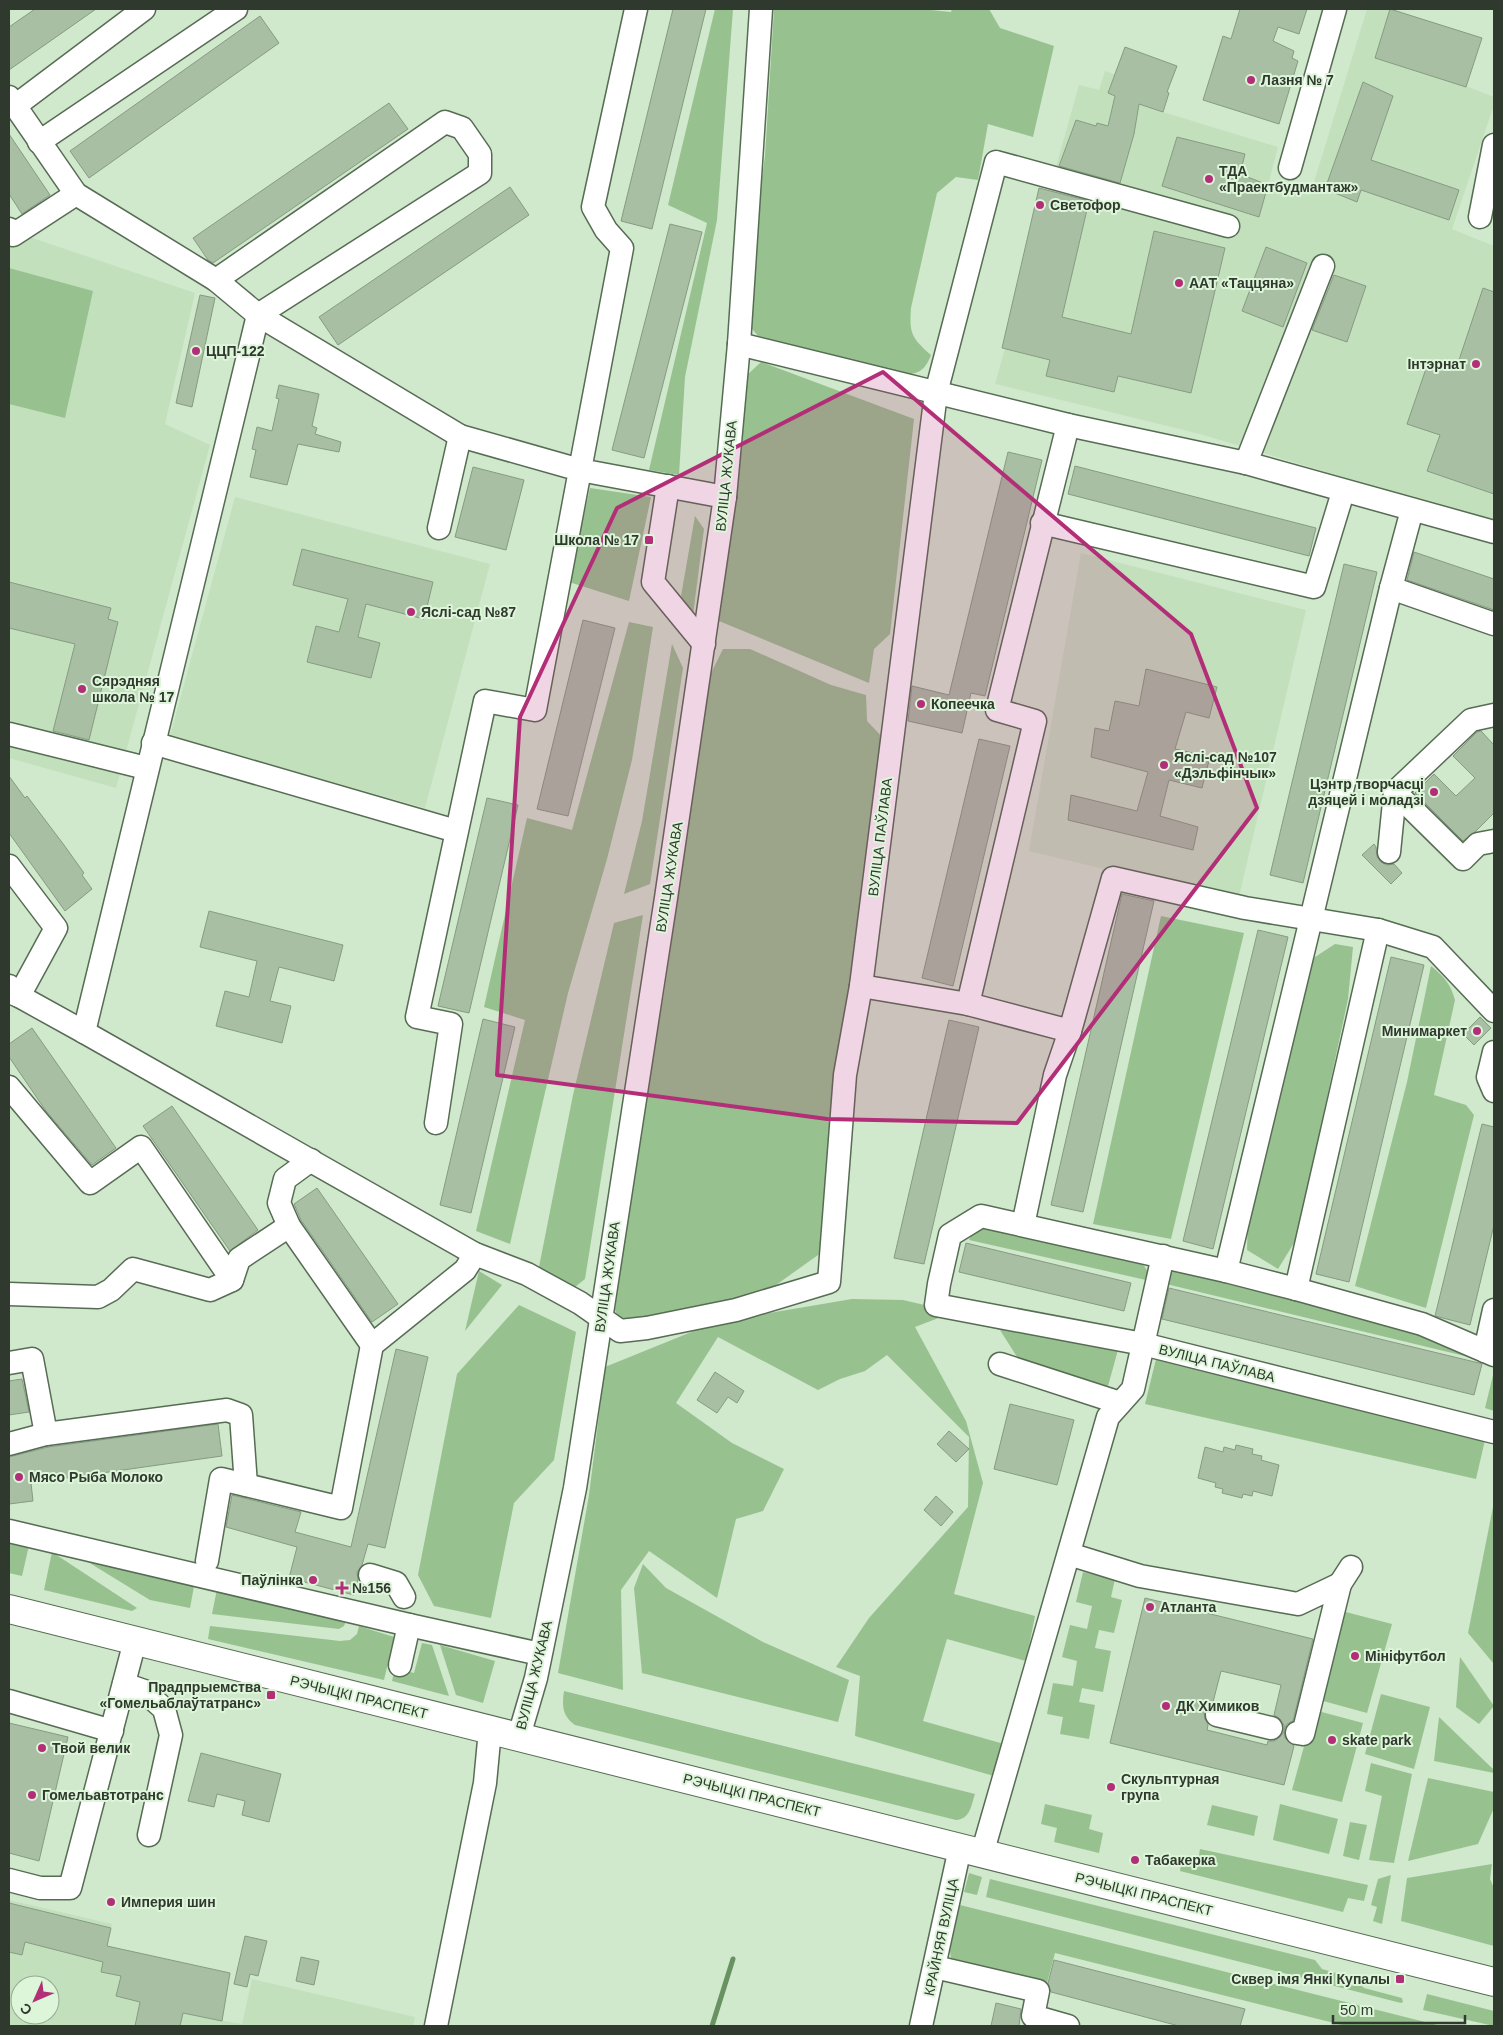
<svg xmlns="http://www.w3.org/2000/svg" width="1503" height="2035" viewBox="0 0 1503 2035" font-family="Helvetica,sans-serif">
  <rect width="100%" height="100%" fill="#d0e8cc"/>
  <!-- built -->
  <g fill="#c3e0bd" fill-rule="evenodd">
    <polygon points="1367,9 1388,9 1482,38 1466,86 1494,97 1494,105 1452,229 1494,246 1494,522 1200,434 995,384 1079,85 1099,90 1105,71 1169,93 1163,112 1278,147 1268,185 1310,195"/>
    <polygon points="9,230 195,293 165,424 210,445 116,788 9,758"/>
    <polygon points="235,497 490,564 425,808 170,736"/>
    <polygon points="1081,553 1306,610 1238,901 1029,851"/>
    <path d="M9,1900L112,1924L101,1972L216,1998L211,2019L242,2024L252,1979L415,2017L413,2026H9ZM20,1985H50V2015H20Z"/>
  </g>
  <!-- green -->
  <g fill="#97c28f">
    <polygon points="715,9 733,9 717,220 685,377 679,475 649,470 707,223 668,205"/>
    <path d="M774,9H921L951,12L952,9H989L1000,28L1054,46L1033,137L988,124L978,180L956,177L937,193L911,308C909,334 912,338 931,355C924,373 917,374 899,375L758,336L743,318L765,156Z"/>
    <polygon points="9,268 93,291 65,418 9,404"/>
    <polygon points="761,362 914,419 890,634 874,649 869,683 719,621 742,446 747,375"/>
    <polygon points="590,488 651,497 629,601 569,582"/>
    <polygon points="695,516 704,529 693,615 681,596"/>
    <polygon points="629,622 653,627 632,760 607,859 568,993 510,1244 476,1231 525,1020 484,1007 527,818 572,830"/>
    <polygon points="672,644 683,668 650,884 624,894 642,821"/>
    <polygon points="723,649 750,649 831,685 866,695 867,721 885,740 832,1245 762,1295 622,1326 615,1310 637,1139 664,994 709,677"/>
    <polygon points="643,915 585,1279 570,1291 538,1272 573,1095 614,923"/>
    <polygon points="1161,916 1244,933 1171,1239 1093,1224"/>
    <polygon points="1335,944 1353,947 1348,999 1297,1238 1278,1269 1247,1250 1248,1216 1277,1111 1312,959"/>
    <path d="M1431,966C1444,976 1451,985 1455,1000L1434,1095L1466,1105L1474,1115L1426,1308L1355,1286L1407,1082Z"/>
    <polygon points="987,1227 1141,1261 1148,1272 1146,1280 969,1240 973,1231"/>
    <polygon points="1170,1267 1426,1332 1477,1359 1162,1283"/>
    <polygon points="479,1271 502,1285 465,1331"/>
    <polygon points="852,1299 903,1300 1118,1350 1108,1386 1019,1360 1000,1330 941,1317 915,1327 966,1421 983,1483 954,1594 1035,1616 1026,1661 947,1639 923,1721 1004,1744 994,1776 855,1736 860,1676 836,1667 869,1618 968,1507 969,1437 887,1355 865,1371 840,1379 818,1390 718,1337 676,1403 732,1443 784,1469 763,1511 736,1519 717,1598 649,1551 621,1590 623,1690 558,1673 589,1495 605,1367 716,1322"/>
    <polygon points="519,1305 576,1332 554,1460 514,1503 491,1618 434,1606 418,1575 457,1374"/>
    <polygon points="1156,1359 1485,1440 1476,1479 1145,1404"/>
    <polygon points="1494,1371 1494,1411 1485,1408"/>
    <polygon points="1494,1502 1494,1664 1468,1633"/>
    <polygon points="9,1536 30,1541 22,1576 9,1573"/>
    <polygon points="52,1552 137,1608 132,1611 44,1590"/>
    <polygon points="75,1554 195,1581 190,1608 150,1600"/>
    <polygon points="643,1564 666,1588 763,1642 849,1680 838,1722 642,1673 634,1588"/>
    <polygon points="1083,1572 1115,1579 1111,1597 1122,1600 1114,1633 1099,1630 1095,1648 1111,1651 1103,1692 1082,1688 1079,1702 1095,1705 1089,1739 1060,1734 1063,1717 1047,1714 1053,1683 1073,1686 1077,1661 1062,1657 1070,1625 1087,1629 1092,1606 1076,1602"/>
    <polygon points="217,1589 346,1621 344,1626 339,1629 212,1614"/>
    <polygon points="1338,1610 1392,1624 1367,1713 1316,1699"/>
    <polygon points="210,1626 340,1641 350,1640 357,1634 359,1626 394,1637 384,1680 208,1639"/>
    <polygon points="422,1643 432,1645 449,1696 392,1681 395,1668 414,1673"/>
    <polygon points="440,1645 495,1661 483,1703 456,1695"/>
    <polygon points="1460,1657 1494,1706 1479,1724 1456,1707"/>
    <path d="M564,1691L975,1794C971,1806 970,1819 956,1820L575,1725C562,1716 562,1706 564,1691Z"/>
    <polygon points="1381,1694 1430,1707 1414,1769 1365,1754"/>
    <polygon points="1314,1710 1363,1723 1342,1802 1292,1790"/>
    <polygon points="1439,1717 1494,1770 1494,1773 1434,1761"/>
    <polygon points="1371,1763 1412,1774 1394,1863 1369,1860 1382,1796 1365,1791"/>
    <polygon points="1428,1778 1494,1792 1494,1808 1478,1844 1408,1861"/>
    <polygon points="1045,1804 1092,1815 1089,1829 1103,1833 1099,1853 1054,1842 1057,1828 1041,1824"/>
    <polygon points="1280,1804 1338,1819 1329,1854 1273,1840"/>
    <polygon points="1212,1805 1258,1816 1254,1836 1207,1825"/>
    <polygon points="1350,1822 1367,1825 1359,1860 1343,1856"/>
    <polygon points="1200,1849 1368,1885 1364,1901 1348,1898 1343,1912 1180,1871 1182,1858 1198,1861"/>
    <polygon points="1492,1864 1490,1879 1494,1888 1494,1946 1401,1921 1407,1878"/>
    <polygon points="969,1873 982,1877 977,1895 964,1892"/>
    <polygon points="1391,1875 1382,1924 1373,1921 1377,1907 1371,1905 1378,1879"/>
    <polygon points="990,1879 1315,1960 1322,1969 1354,1978 1364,1988 1402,1998 1403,2002 1401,2003 986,1897"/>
    <polygon points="960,1905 1441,2026 1346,2026 1055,1953 1047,1983 951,1958 950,1951"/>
    <polygon points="1427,1994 1494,2011 1494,2026 1423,2010"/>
  </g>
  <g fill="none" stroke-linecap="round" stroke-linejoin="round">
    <!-- stream -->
    <polyline stroke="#689261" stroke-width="5" points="712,2026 733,1959"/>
  </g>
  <!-- building -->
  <g fill="#a8bfa4" stroke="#869c82" fill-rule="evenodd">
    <polygon points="35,9 96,9 9,70 9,27"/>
    <polygon points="673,9 706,9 652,229 621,221"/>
    <polygon points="1240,9 1307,9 1299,34 1278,27 1273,41 1294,51 1292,58 1298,61 1279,124 1203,100 1223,36 1231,39"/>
    <polygon points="1390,9 1482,38 1466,87 1375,58"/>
    <polygon points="260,16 279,43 89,178 70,151"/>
    <polygon points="1125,47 1177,66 1167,92 1169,93 1163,112 1139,104 1134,134 1120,183 1059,166 1076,120 1096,126 1097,123 1108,126 1115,96 1108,93"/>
    <polygon points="1363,82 1393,96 1371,160 1459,190 1449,220 1361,190 1357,202 1325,189"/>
    <polygon points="389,103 408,129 213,263 208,260 193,238"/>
    <polygon points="9,134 50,195 22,214 9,194"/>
    <polygon points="1177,137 1245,154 1240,174 1268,185 1259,217 1162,186"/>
    <polygon points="510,187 529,215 338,345 319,317"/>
    <polygon points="1039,188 1089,201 1062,317 1131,334 1154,231 1225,248 1191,393 1118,376 1114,392 1046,376 1050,360 1002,348"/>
    <polygon points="670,224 702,232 644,458 612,450"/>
    <polygon points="1266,247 1307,263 1283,327 1242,311"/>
    <polygon points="1334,275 1366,286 1347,342 1312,330"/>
    <polygon points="1483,288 1494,292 1494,494 1427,471 1440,435 1407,424 1429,360 1456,369"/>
    <polygon points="200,295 215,298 192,407 176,403"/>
    <polygon points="279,385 319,394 312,426 317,428 315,434 341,442 339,452 298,444 287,485 250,477 256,450 252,449 257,427 272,431 279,399 276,398"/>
    <polygon points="1008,452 1042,460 985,696 971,693 962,733 908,721 912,686 949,695"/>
    <polygon points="1075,466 1316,528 1309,556 1068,494"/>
    <polygon points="473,467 524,480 506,550 455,537"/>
    <polygon points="302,549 433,582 424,619 366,604 358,637 380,643 371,678 307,662 316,626 339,632 348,599 293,585"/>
    <polygon points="1414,552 1494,579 1494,610 1407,580"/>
    <polygon points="1344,564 1377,572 1303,883 1270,875"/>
    <polygon points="9,582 111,608 108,619 118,622 89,740 53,731 75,644 9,628"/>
    <polygon points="583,620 615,628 568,816 537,809"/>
    <polygon points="1146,669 1217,687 1209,718 1186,712 1175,749 1210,757 1202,788 1169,780 1160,816 1198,827 1193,850 1068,820 1071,795 1137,811 1148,772 1091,757 1095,728 1109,731 1115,701 1139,706"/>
    <polygon points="1481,731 1494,745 1494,813 1476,831 1463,841 1415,793 1434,774 1456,796 1475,778 1453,756 1477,732"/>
    <polygon points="979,739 1010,746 953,986 922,978"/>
    <polygon points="9,776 25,798 27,796 64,845 84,873 82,875 92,889 65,911 9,833"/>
    <polygon points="487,798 518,805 469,1013 438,1006"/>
    <polygon points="1374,844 1376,847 1377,857 1381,862 1387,865 1394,864 1402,873 1391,884 1362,855"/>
    <polygon points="1122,894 1154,901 1083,1212 1051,1205"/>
    <polygon points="209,911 343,945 334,981 279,967 270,1001 291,1006 282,1043 216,1026 225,991 249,997 257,961 200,947"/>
    <polygon points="1258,930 1288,937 1213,1249 1183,1241"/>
    <polygon points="1391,957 1424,965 1349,1282 1316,1274"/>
    <polygon points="1480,1017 1491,1028 1474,1045 1463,1034"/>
    <polygon points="483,1019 515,1027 471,1213 440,1205"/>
    <polygon points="949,1020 979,1027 924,1264 894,1258"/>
    <polygon points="32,1028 116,1148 92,1165 46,1111 9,1057 9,1044"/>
    <polygon points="172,1106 258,1230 230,1251 143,1126"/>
    <polygon points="1482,1124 1494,1127 1494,1225 1470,1325 1435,1316"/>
    <polygon points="317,1188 398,1304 372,1322 301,1220 294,1204"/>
    <polygon points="966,1243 1131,1283 1124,1311 959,1272"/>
    <polygon points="1169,1288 1479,1363 1482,1364 1474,1395 1162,1319"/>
    <polygon points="396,1349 428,1357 385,1548 368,1544 362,1565 357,1572 358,1580 354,1595 289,1578 297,1547 226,1527 232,1495 301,1512 295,1532 351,1547"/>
    <polygon points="715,1372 744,1391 737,1403 728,1397 717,1413 697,1400"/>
    <polygon points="22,1379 29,1412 9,1415 9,1381"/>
    <polygon points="1010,1404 1074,1420 1057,1485 994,1469"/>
    <polygon points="218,1424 222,1456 31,1483 33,1501 9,1504 9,1457 48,1447"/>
    <polygon points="949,1431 969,1449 956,1462 937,1444"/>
    <polygon points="1236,1445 1253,1449 1252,1454 1262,1456 1261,1460 1279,1465 1272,1496 1253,1491 1252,1496 1243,1494 1242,1498 1222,1493 1223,1489 1215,1487 1216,1483 1198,1478 1205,1447 1223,1452 1224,1447 1235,1450"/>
    <polygon points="936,1496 953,1512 941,1526 924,1510"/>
    <path d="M1145,1598L1313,1639L1293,1721L1287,1724L1284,1730L1285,1738L1294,1746L1284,1785L1110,1743ZM1221,1671L1281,1685L1274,1715L1280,1719L1284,1725V1732L1280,1737L1274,1741H1268L1267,1745L1207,1730L1208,1725L1205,1719L1204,1712L1207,1706L1213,1702Z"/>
    <polygon points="9,1723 68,1737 39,1861 9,1853"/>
    <polygon points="201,1753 281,1774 269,1822 242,1815 245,1801 217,1794 214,1807 188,1801"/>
    <polygon points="9,1903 111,1928 107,1946 230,1973 222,2021 183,2013 180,2026 135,2026 140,2002 116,1996 121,1976 101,1972 103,1962 25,1942 22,1955 9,1952"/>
    <polygon points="245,1936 267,1941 258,1976 250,1974 247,1987 234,1984"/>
    <polygon points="301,1957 319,1961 314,1985 296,1981"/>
    <polygon points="1054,1960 1245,2009 1240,2026 1179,2026 1051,1992 1048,1983"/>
    <polygon points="996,2003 1021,2009 1019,2026 991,2026"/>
  </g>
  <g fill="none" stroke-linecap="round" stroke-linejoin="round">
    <!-- minor casing -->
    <g stroke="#576c54" stroke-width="25">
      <g id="minor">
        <polyline points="636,9 593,207 606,230 622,248 580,470 725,497"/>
        <polyline points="9,97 76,194 216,280 258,315 460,436 580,470 535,710 485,701 417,1017 451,1024 436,1123"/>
        <polyline points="15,106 144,9"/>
        <polyline points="39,142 236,9"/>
        <polyline points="1290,168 1335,9"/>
        <polyline points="1480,217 1494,145"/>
        <polyline points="9,229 13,235 76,194"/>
        <polyline points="739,344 1068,425 1246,463 1494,532"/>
        <polyline points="1246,463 1323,266"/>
        <polyline points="668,486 653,582 704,644"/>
        <polyline points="1042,523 1314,587 1343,492"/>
        <polyline points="439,528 460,436"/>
        <polyline points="1391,588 1494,624"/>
        <polyline points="1494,715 1471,720 1395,792 1463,859 1478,844 1494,841"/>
        <polyline points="9,734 146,768"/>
        <polyline points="153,743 456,831"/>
        <polyline points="1389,852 1395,792"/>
        <polyline points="9,866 56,928 19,996 9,986"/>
        <polyline points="861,986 968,1004 1070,1031 1113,878 1245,908 1378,930 1433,947 1494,1011"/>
        <polyline points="9,992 19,996 84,1032 475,1254 527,1274 580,1303 620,1331 647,1328 736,1310 829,1282 845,1075 861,986 936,393 996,162 1228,226"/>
        <polyline points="968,1004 1035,721 997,710 1068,425"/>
        <polyline points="84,1032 258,315 480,173 480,154 462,128 445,122 216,280"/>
        <polyline points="1494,1052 1488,1077 1494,1091"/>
        <polyline points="9,1087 90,1183 141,1147 232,1280 239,1259 289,1226"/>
        <polyline points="311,1160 285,1179 279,1203 289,1226 372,1345"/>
        <polyline points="1023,1225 1055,1075 1070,1031"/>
        <polyline points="1226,1271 1391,588 1412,510"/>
        <polyline points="1296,1289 1378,930"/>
        <polyline points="9,1294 98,1297 111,1290 133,1269 210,1290 232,1280"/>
        <polyline points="1485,1351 1494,1310"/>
        <polyline points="1494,1355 1422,1324 1296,1289 1226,1271 981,1216 950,1235 939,1284 936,1305 1143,1344 1494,1432"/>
        <polyline points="9,1363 32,1359 46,1434 227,1410 241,1415 246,1485"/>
        <polyline points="1000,1364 1120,1403"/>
        <polyline points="9,1444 46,1434"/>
        <polyline points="9,1531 409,1625 540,1654"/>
        <polyline points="1069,1554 1140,1576 1298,1604 1340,1584 1303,1734 1297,1733"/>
        <polyline points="207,1561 221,1479 341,1508 372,1345 465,1270 475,1254"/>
        <polyline points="370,1575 396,1583 404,1597"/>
        <polyline points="1340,1584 1351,1567"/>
        <polyline points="400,1665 409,1625"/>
        <polyline points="124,1684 144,1691 164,1709 171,1735 149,1835"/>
        <polyline points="9,1701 112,1731"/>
        <polyline points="1217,1715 1271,1728"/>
        <polyline points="519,1736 536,1678 575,1488 666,898 725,497 739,344 761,9"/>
        <polyline points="982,1854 1108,1417 1133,1389 1163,1256"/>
        <polyline points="9,1880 40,1888 70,1888 135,1641"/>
        <polyline points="935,1967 1038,1991 1033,2016 1068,2026"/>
        <polyline points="436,2026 485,1783 490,1730"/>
        <polyline points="921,2026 960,1848"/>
      </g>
    </g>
    <!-- major casing -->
    <g stroke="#576c54" stroke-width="30">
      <polyline id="major" points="9,1609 1494,1982"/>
    </g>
    <!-- minor -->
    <use href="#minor" stroke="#fff" stroke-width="22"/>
    <!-- major -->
    <use href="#major" stroke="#fff" stroke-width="28"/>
  </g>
  <!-- marked area -->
  <path fill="#b22f78" fill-opacity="0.2" stroke="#b22f78" stroke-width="4" stroke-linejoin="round" d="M883,372L1191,634L1257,808L1017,1123L827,1119L497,1075L520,717L617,508Z"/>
  <!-- markers -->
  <g fill="#b22f78" stroke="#ddf5d9" stroke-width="2">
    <circle cx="1251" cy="80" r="5"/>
    <circle cx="1209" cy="179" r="5"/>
    <circle cx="1040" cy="205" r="5"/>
    <circle cx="1179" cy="283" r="5"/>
    <circle cx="196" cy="351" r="5"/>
    <circle cx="1476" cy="364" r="5"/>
    <rect x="644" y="535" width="10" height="10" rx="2.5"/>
    <circle cx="411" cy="612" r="5"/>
    <circle cx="82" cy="689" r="5"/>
    <circle cx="921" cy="704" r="5"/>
    <circle cx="1164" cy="765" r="5"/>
    <circle cx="1434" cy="792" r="5"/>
    <circle cx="1477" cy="1031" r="5"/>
    <circle cx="19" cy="1477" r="5"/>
    <circle cx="313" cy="1580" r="5"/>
    <path d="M339.5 1580.5h5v5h5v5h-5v5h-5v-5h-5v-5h5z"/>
    <circle cx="1150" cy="1607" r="5"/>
    <circle cx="1355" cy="1656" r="5"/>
    <rect x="266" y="1690" width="10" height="10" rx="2.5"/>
    <circle cx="1166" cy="1706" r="5"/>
    <circle cx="1332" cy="1740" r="5"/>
    <circle cx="42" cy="1748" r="5"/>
    <circle cx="1111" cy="1787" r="5"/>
    <circle cx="32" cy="1795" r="5"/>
    <circle cx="1135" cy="1860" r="5"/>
    <circle cx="111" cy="1902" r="5"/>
    <rect x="1395" y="1974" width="10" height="10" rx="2.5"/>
  </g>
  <g text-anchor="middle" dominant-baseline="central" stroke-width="4" stroke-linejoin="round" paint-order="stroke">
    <!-- poi labels -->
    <g font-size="14" font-weight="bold" fill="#30392e" stroke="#ddf5d9" text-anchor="start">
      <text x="1261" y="80">Лазня № 7</text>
      <text x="1219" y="171">ТДА<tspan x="1219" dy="16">«Праектбудмантаж»</tspan></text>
      <text x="1050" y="205">Светофор</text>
      <text x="1189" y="283">ААТ «Таццяна»</text>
      <text x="206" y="351">ЦЦП-122</text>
      <text x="1466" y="364" text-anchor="end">Інтэрнат</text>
      <text x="639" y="540" text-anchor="end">Школа № 17</text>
      <text x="421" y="612">Яслі-сад №87</text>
      <text x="92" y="681">Сярэдняя<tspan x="92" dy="16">школа № 17</tspan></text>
      <text x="931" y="704">Копеечка</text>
      <text x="1174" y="757">Яслі-сад №107<tspan x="1174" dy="16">«Дэльфінчык»</tspan></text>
      <text x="1424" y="784" text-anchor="end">Цэнтр творчасці<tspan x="1424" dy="16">дзяцей і моладзі</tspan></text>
      <text x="1467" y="1031" text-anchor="end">Минимаркет</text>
      <text x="29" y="1477">Мясо Рыба Молоко</text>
      <text x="303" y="1580" text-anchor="end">Паўлінка</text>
      <text x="352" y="1588">№156</text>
      <text x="1160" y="1607">Атланта</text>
      <text x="1365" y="1656">Мініфутбол</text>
      <text x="261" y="1687" text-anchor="end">Прадпрыемства<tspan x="261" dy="16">«Гомельаблаўтатранс»</tspan></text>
      <text x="1176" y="1706">ДК Химиков</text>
      <text x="1342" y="1740">skate park</text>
      <text x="52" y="1748">Твой велик</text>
      <text x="1121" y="1779">Скульптурная<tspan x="1121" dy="16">група</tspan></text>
      <text x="42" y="1795">Гомельавтотранс</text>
      <text x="1145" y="1860">Табакерка</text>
      <text x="121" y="1902">Империя шин</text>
      <text x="1390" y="1979" text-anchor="end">Сквер імя Янкі Купалы</text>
    </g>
    <!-- street labels -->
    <g font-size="14" fill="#30392e" stroke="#ddf5d9">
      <text transform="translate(726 476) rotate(-84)">ВУЛІЦА ЖУКАВА</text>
      <text transform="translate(880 837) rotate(-83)">ВУЛІЦА ПАЎЛАВА</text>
      <text transform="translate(669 877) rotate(-81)">ВУЛІЦА ЖУКАВА</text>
      <text transform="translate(607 1277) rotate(-82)">ВУЛІЦА ЖУКАВА</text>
      <text transform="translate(1217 1363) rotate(14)">ВУЛІЦА ПАЎЛАВА</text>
      <text transform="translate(534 1675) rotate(-76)">ВУЛІЦА ЖУКАВА</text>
      <text transform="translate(359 1697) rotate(14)">РЭЧЫЦКІ ПРАСПЕКТ</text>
      <text transform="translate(752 1795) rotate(14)">РЭЧЫЦКІ ПРАСПЕКТ</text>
      <text transform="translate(1144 1894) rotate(14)">РЭЧЫЦКІ ПРАСПЕКТ</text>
      <text transform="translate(941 1937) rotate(-78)">КРАЙНЯЯ ВУЛІЦА</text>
    </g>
  </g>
  <!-- border -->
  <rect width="1503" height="2035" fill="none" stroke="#30392e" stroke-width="20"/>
  <!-- north arrow -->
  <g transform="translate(35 2000) rotate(225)"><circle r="24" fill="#ddf5d9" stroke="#98aa95"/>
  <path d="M0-4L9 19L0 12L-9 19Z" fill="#b22f78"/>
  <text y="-8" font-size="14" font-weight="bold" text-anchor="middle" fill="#30392e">С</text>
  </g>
  <!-- scale -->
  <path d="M1333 2015v8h132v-8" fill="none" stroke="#30392e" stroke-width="2.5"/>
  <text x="1340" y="2015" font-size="15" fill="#30392e" stroke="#ddf5d9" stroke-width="4" paint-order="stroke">50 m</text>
</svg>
